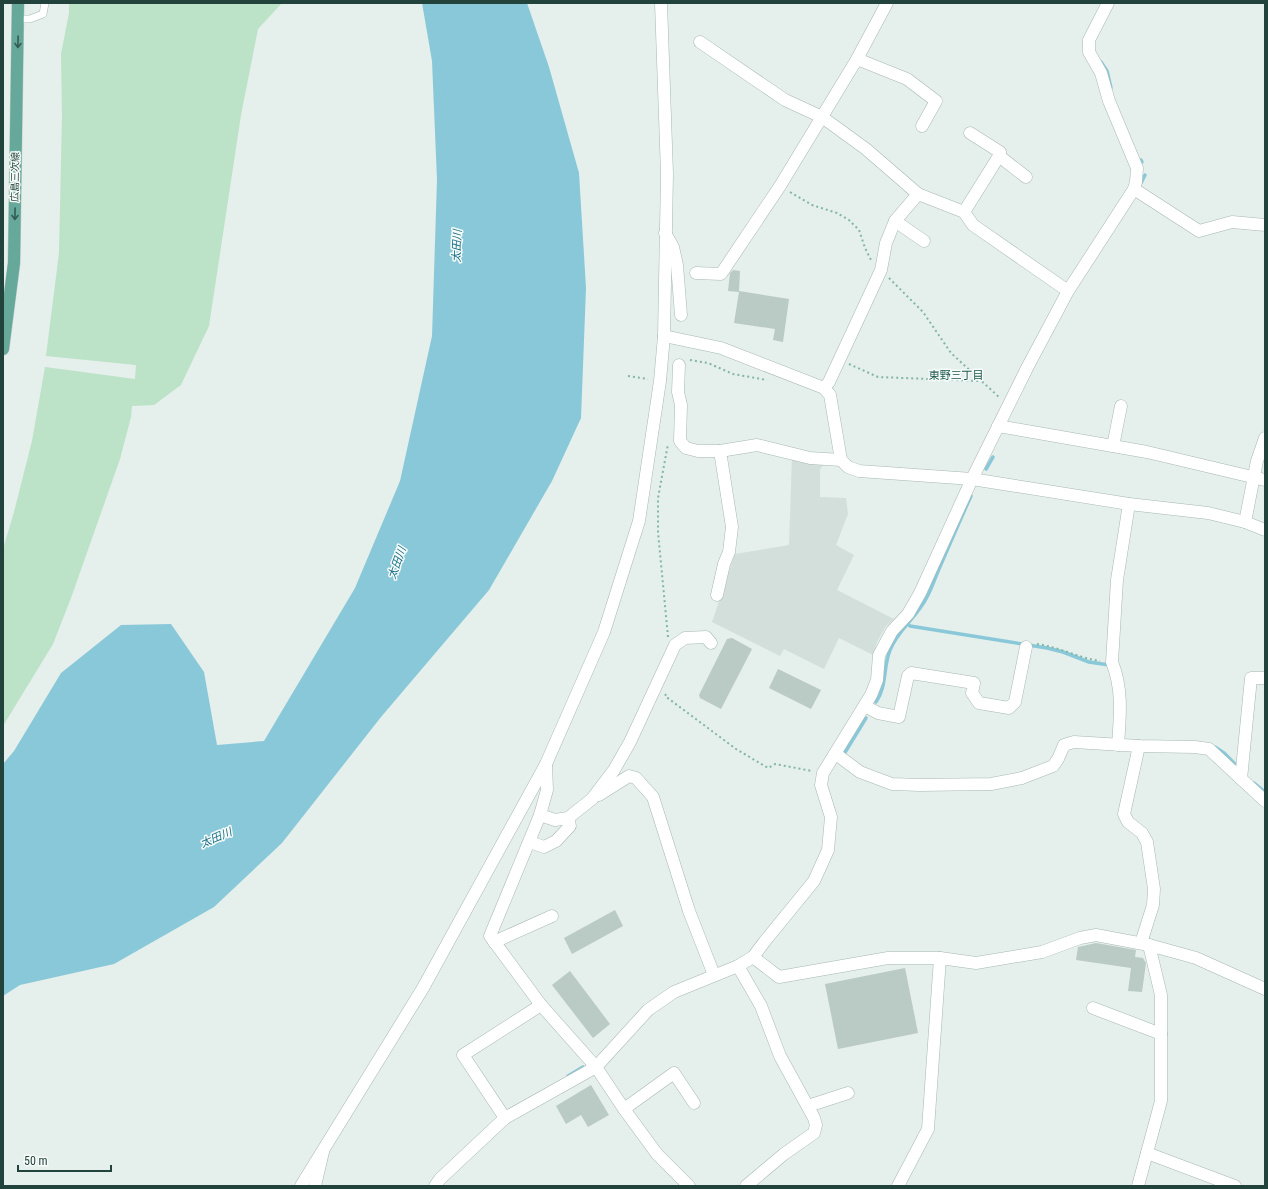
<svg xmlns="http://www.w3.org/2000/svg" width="1268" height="1189" viewBox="0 0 1268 1189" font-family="'Roboto Condensed','Noto Sans JP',sans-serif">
  <rect width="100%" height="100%" fill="#e5efeb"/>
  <!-- built -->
  <polygon fill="#d3dfda" points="792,456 826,462 820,469 820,497 846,498 848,514 836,545 854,555 837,590 894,619 886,626 877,642 873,655 839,638 824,669 784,649 780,656 712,622 735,554 789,545"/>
  <!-- green -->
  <polygon fill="#bce2c8" points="69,3 282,3 258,29 241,115 209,326 181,385 154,405 132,406 131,417 120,459 71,598 53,644 3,726 3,549 14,512 32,441 45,367 135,379 136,365 46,356 59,253 62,116 61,54 69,13"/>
  <!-- water -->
  <polygon fill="#89c8d8" points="422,3 527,3 549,67 579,173 586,288 581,418 552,481 489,590 381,717 282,843 214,907 114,964 20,985 3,996 3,764 14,751 61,673 121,625 171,624 204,672 217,745 264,741 355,588 400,481 432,336 437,180 432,61"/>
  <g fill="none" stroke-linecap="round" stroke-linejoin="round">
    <!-- stream -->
    <g stroke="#89c8d8" stroke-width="3.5">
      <polyline points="1101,62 1107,71 1111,88"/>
      <polyline points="1141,160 1142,162"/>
      <polyline points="1141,183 1145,175"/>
      <polyline points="986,469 993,457"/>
      <polyline points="908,624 910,626 1047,648 1063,652 1089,662 1109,665 1110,668"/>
      <path d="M876,702C887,687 883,667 890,650C898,630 917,617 927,597C932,588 935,578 939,569C950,544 960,520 971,496"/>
      <polyline points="1215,747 1224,753 1237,766"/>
      <polyline points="844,754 866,718"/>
      <polyline points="1254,783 1265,792"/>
      <polyline points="568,1076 583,1067"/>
    </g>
  </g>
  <!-- building -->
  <g fill="#bacac4">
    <polygon points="733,270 740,271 739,291 789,299 783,342 773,340 775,329 734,323 739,292 728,291 730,273"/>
    <polygon points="732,638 752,649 721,709 700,698 699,695 727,639"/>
    <polygon points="778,669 821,690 811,709 769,688"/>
    <polygon points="615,910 623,926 572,954 564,938"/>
    <polygon points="1096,943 1136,950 1135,957 1143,958 1146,963 1142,992 1128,991 1131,968 1076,960 1078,947"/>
    <polygon points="905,968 918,1033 838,1049 825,984"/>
    <polygon points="570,971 610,1024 593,1038 552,985"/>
    <polygon points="591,1085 609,1115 588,1127 581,1115 566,1124 556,1106"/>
  </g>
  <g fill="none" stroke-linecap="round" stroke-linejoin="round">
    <!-- service casing -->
    <g stroke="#a7b8b3" stroke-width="8">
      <polyline id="service" points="18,19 30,19 43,14 45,3"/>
    </g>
    <!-- minor casing -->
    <g stroke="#a7b8b3" stroke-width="13">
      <g id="minor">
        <polyline points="700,42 785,100 822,117 866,149 918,194 964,212 973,225 1068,291"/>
        <polyline points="857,59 907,79 936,101 922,126"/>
        <polyline points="970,133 1000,152 999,156 1026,177"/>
        <polyline points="1134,189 1199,231 1232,222 1265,225"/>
        <polyline points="964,212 999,156"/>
        <polyline points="895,221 924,241"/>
        <polyline points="665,233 673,247 677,265 681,315"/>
        <polyline points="696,273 721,274 780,186 857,59 887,3"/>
        <polyline points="664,336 721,348 824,388 830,395 841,460 848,467 859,471 972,479 1129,504 1208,513 1245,522 1265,530"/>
        <polyline points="679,365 678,392 681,405 680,441 686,448 698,451 720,451"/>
        <polyline points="824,388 829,382 881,270 886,243 895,221 918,194"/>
        <polyline points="1113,446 1121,406"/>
        <polyline points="1245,522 1257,461 1265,438"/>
        <polyline points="717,595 724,564 729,552 732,527 720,451 757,445 810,458 841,460"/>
        <polyline points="865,706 878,713 899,717 908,676 911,673 974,683 972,693 979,703 1009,708 1015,702 1026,647"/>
        <path d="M1118,745C1120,717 1123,689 1112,662L1117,580L1129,504"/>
        <polyline points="1139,746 1124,814 1128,822 1142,833 1147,842 1154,889 1153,905 1141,943"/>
        <polyline points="836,754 860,772 892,784 920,785 991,784 1022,778 1053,766 1058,759 1064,745 1074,742 1139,746 1195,747 1209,749 1265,801"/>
        <polyline points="546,764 547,790 540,815 490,936 541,1005 596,1067 624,1109 657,1154 689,1186"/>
        <polyline points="1241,779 1251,678 1265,678"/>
        <polyline points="599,795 629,776 636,778 653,797 689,911 714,975"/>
        <polyline points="540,815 555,820 568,818 592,799 614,770 630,742 675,645 685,638 706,637 711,643"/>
        <polyline points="530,842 544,847 556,841 570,826 568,818"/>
        <polyline points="494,942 552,916"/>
        <polyline points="753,957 779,977 888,958 940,958 976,963 1042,952 1080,938 1096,935 1149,945 1196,958 1265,989"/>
        <polyline points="738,966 761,1006 780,1056 814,1118 816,1125 814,1133 784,1154 746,1186"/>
        <polyline points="1093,1008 1161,1034"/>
        <polyline points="808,1106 848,1093"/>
        <polyline points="624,1109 674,1073 694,1103"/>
        <polyline points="505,1118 463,1055 541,1005"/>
        <polyline points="1147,1153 1235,1186"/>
        <polyline points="315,1186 323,1152"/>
        <polyline points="435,1186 440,1179 505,1118 596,1067 648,1010 674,992 738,966 753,957 765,941 814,881 828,850 831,817 821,785 823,773 871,695 877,680 879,655 892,631 908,614 920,593 972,479 1027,368 1068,291 1134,189 1136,182 1137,168 1109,101 1101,73 1089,52 1089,40 1108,3"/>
        <polyline points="898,1186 928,1129 940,958"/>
        <polyline points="1138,1186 1161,1101 1161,995 1149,945"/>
      </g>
    </g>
    <!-- tertiary casing -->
    <g stroke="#a7b8b3" stroke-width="13">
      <g id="tertiary">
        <polyline points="998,426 1147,452 1265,480"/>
        <polyline points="301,1186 423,988 546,764 604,632 639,521 660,381 664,336 667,174 661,3"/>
      </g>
    </g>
    <!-- primary casing -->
    <g stroke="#c1cac8" stroke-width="13">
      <polyline id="primary" points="3,349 14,263 18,3"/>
    </g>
    <!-- path -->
    <g stroke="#82b6a8" stroke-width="2" stroke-dasharray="2 3" stroke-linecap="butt">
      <polyline points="790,192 812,205 837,213 849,220 859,230 865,248 871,260"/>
      <polyline points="889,278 923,312 951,353 1000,398"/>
      <polyline points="690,360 708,363 733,374 767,380"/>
      <polyline points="849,364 878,377 980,381"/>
      <polyline points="628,376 648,379"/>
      <polyline points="668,637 658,532 658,498 668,444"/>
      <path d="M1037,644C1059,647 1079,658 1100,661"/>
      <polyline points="666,694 665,696 736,749 768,768 775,764 812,771"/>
    </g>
    <!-- service -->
    <use href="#service" stroke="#fff" stroke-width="7"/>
    <!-- minor -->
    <use href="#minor" stroke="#fff" stroke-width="12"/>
    <!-- tertiary -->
    <use href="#tertiary" stroke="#fff" stroke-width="12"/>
    <!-- primary -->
    <use href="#primary" stroke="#66a99b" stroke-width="12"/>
  </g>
  <!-- one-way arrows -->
  <defs><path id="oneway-shaft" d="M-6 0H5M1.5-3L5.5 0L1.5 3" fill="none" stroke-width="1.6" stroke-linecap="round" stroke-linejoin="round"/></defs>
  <g stroke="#335c54">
    <use href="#oneway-shaft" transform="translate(18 42) rotate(91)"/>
    <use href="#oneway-shaft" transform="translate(15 214) rotate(91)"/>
  </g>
  <g text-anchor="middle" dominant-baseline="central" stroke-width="3" stroke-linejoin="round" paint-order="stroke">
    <!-- street labels -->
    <g font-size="10" fill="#22433c" stroke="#f6fbf9">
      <text transform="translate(15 177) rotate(-89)">広島三次線</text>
    </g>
    <!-- water labels -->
    <g font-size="11" font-style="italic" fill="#156e86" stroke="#f6fbf9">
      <text transform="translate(457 246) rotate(-88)">太田川</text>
      <text transform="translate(397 563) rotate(-70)">太田川</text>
      <text transform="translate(216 838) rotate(-23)">太田川</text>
    </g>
    <!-- neighbourhood labels -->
    <g font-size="11" fill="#1b584c" stroke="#f6fbf9">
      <text x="956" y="375">東野三丁目</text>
    </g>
  </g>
  <!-- border -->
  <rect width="1268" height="1189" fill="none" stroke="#22433c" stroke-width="8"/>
  <!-- scale -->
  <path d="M18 1165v6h93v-6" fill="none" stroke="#22433c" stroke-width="2"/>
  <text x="24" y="1165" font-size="12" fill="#22433c" stroke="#f6fbf9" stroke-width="3" paint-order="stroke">50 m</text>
</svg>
